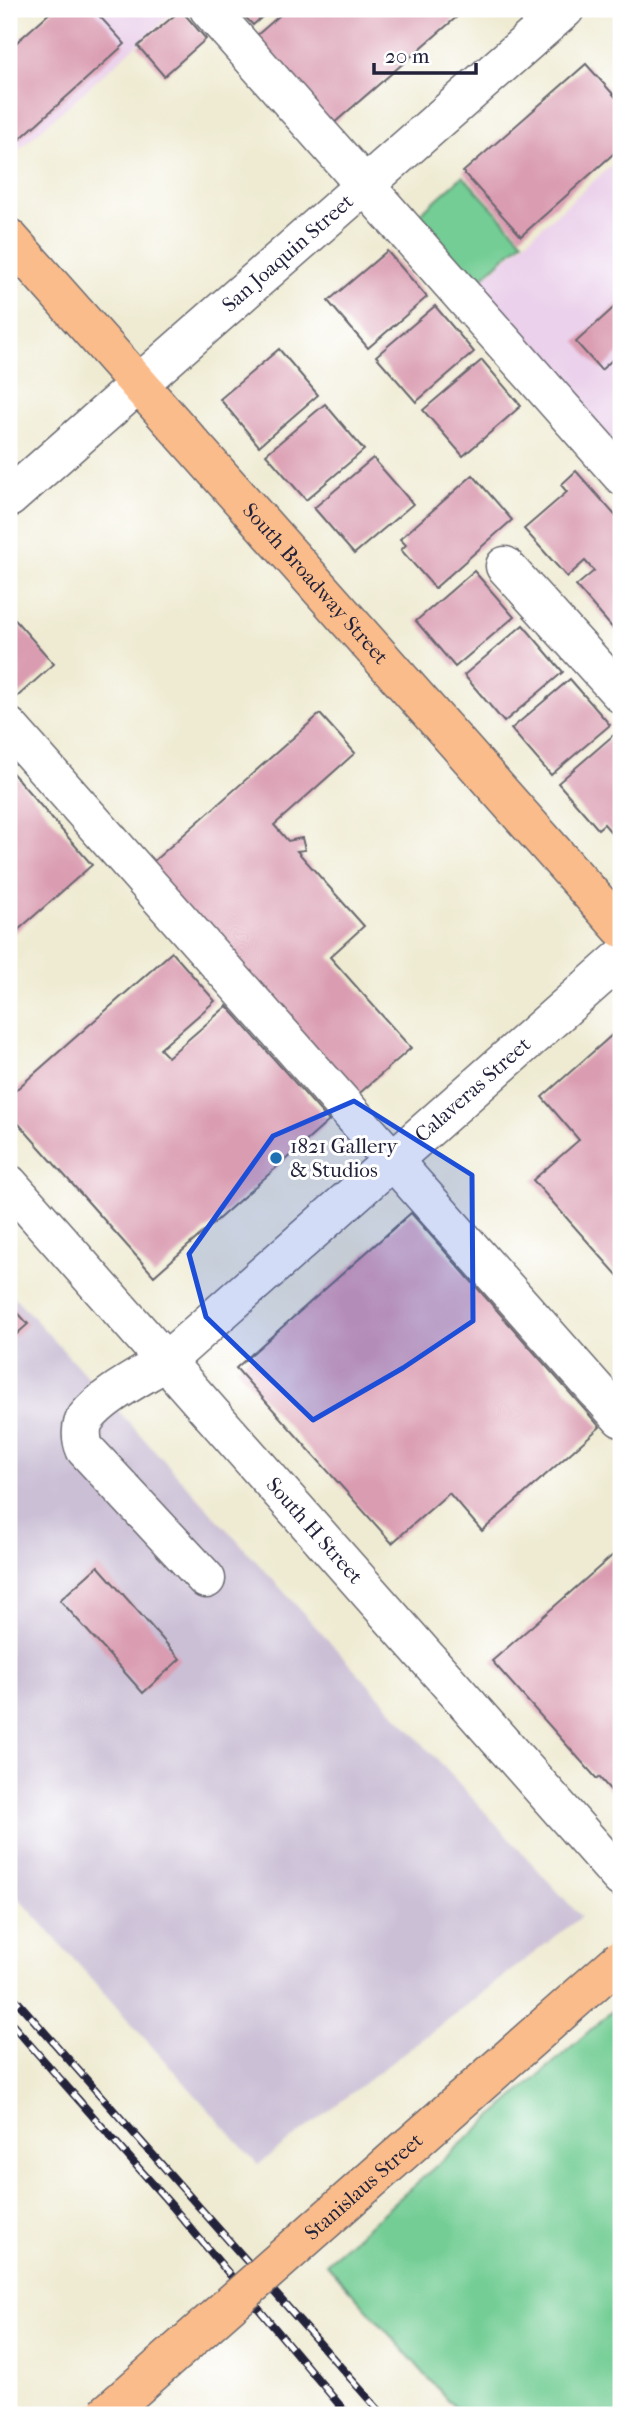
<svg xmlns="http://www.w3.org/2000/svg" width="630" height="2424" viewBox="0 0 630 2424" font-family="'IM FELL French Canon',serif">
  <rect width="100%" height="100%" fill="#fff"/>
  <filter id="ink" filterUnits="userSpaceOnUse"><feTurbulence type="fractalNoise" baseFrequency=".0143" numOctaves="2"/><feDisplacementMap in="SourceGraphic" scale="14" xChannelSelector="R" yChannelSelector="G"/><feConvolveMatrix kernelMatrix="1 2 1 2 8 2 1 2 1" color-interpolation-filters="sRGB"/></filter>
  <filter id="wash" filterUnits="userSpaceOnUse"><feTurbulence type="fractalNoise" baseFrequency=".00686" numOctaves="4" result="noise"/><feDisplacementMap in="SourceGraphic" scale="28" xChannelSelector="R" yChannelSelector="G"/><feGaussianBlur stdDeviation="1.57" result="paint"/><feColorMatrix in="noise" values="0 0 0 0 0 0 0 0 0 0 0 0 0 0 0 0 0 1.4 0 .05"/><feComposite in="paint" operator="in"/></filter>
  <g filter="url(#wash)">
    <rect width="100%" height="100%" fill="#efebd3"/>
    <!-- built -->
    <g fill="#ebd1eb">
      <polygon points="60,9 171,9 174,12 11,156 9,154 9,54"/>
      <polygon points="621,157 621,471 465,295"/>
    </g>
    <!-- industrial -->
    <polygon fill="#cbbfd5" points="9,1291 581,1917 258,2165 9,1887"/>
    <!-- green -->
    <g fill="#73cd94" stroke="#4a7868" stroke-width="2">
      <polygon points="463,176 523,241 476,283 416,217"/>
      <polygon points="621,2003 621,2415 461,2415 326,2263"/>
    </g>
    <g id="blocks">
      <!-- building -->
      <g fill="#da9cb1">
        <polygon points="54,9 93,9 125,44 10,148 9,49"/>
        <polygon points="238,9 271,9 253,25"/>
        <polygon points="287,9 466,9 326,130 248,43"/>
        <polygon points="181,10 206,39 164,76 138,46"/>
        <polygon points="586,64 621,103 621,147 521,236 463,172"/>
        <polygon points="387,251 427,297 368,348 328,301"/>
        <polygon points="621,301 621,352 601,370 576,342"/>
        <polygon points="435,306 474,352 416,402 376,356"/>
        <polygon points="279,349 318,395 259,446 220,399"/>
        <polygon points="482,360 521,406 463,456 423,410"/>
        <polygon points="325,404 364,450 306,500 266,454"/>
        <polygon points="373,458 413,504 354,554 314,508"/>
        <polygon points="576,471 621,522 621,628 616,632 576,586 594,571 585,561 567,577 524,529 567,492 561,485"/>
        <polygon points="473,475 512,520 435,588 401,550 406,545 400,539"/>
        <polygon points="474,571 514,617 455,667 416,621"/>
        <polygon points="9,613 54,664 9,704"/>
        <polygon points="523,625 563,672 504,722 464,675"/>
        <polygon points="570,679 610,725 551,775 511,729"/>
        <polygon points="320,714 355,753 274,825 288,841 302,838 305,850 297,851 364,926 330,957 411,1048 353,1099 147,867"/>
        <polygon points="617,732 621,736 621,844 604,824 598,829 558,783"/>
        <polygon points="9,769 92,865 9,938"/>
        <polygon points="172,952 215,1001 160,1049 168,1057 227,1006 329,1121 154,1276 9,1113 9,1096"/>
        <polygon points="612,1035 621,1045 621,1274 618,1276 533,1180 579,1140 542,1097"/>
        <polygon points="411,1213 600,1427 482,1531 449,1493 392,1543 236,1368"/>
        <polygon points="9,1303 28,1324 9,1341"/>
        <polygon points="621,1548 621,1802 599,1777 597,1779 492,1661"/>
        <polygon points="98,1566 180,1659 143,1693 60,1600"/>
      </g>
    </g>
  </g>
  <g filter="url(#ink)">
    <use href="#blocks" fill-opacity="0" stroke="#6a6870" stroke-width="2"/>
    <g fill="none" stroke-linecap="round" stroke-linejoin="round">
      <!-- minor casing -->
      <g stroke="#6a6870" stroke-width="41">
        <g id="minor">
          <polyline points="209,9 621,475"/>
          <path id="s1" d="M9,498L565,9"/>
          <polyline points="505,566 621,694"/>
          <polyline points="9,727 621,1418"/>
          <path id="s2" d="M9,1184L621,1878"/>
          <path id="s3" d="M206,1579L85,1449C81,1440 80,1426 86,1418C103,1395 143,1376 166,1361L621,958"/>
        </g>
      </g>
      <!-- major casing -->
      <g stroke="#6a6870" stroke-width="41">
        <g id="major">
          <path id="s4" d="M9,238L621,928"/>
        </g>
      </g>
      <!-- minor -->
      <use href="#minor" stroke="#fff" stroke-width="38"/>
      <!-- major -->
      <use href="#major" stroke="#fabc8b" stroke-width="38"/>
      <!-- rail casing -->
      <g stroke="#22223b" stroke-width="8">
        <g id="rail">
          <polyline points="9,1992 383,2415"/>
          <polyline points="9,2021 172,2206 348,2415"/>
        </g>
      </g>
      <!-- rail -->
      <use href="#rail" stroke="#fff" stroke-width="5" stroke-dasharray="16" stroke-linecap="butt"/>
      <!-- major-bridge casing -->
      <g stroke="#6a6870" stroke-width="41" stroke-linecap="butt">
        <g id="major-bridge">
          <path id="s5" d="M105,2415L621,1959"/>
        </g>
      </g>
      <!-- major-bridge -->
      <use href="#major-bridge" stroke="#fabc8b" stroke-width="38"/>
    </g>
  </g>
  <!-- marked area -->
  <path fill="#1d4ed8" fill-opacity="0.2" stroke="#1d4ed8" stroke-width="5" stroke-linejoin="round" d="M354,1101L472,1175L473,1321L403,1368L313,1420L206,1317L189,1254L273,1136Z"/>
  <!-- markers -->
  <circle fill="#1f6fb2" stroke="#fff" stroke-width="2.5" cx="276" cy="1158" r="7"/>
  <g text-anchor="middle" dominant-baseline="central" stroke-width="6" stroke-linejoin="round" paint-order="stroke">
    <!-- street labels -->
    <g font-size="21" fill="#22223b" stroke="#fff">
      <text stroke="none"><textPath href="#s1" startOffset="371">San Joaquin Street</textPath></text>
      <text stroke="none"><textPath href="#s4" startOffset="462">South Broadway Street</textPath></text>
      <text stroke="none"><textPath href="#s3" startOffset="718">Calaveras Street</textPath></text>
      <text stroke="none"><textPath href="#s2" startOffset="462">South H Street</textPath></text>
      <text stroke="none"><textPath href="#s5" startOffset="345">Stanislaus Street</textPath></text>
    </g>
    <!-- poi labels -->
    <g font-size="21" fill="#22223b" stroke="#fff" text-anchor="start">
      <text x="290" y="1146">1821 Gallery<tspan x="290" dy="24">&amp; Studios</tspan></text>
    </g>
  </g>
  <!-- margin -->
  <rect width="630" height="2424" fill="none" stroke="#fff" stroke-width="35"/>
  <!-- scale -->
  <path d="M374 63v10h102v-10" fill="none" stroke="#22223b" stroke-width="3.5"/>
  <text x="385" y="63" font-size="21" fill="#22223b" stroke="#ffffff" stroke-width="5" paint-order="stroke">20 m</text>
</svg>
